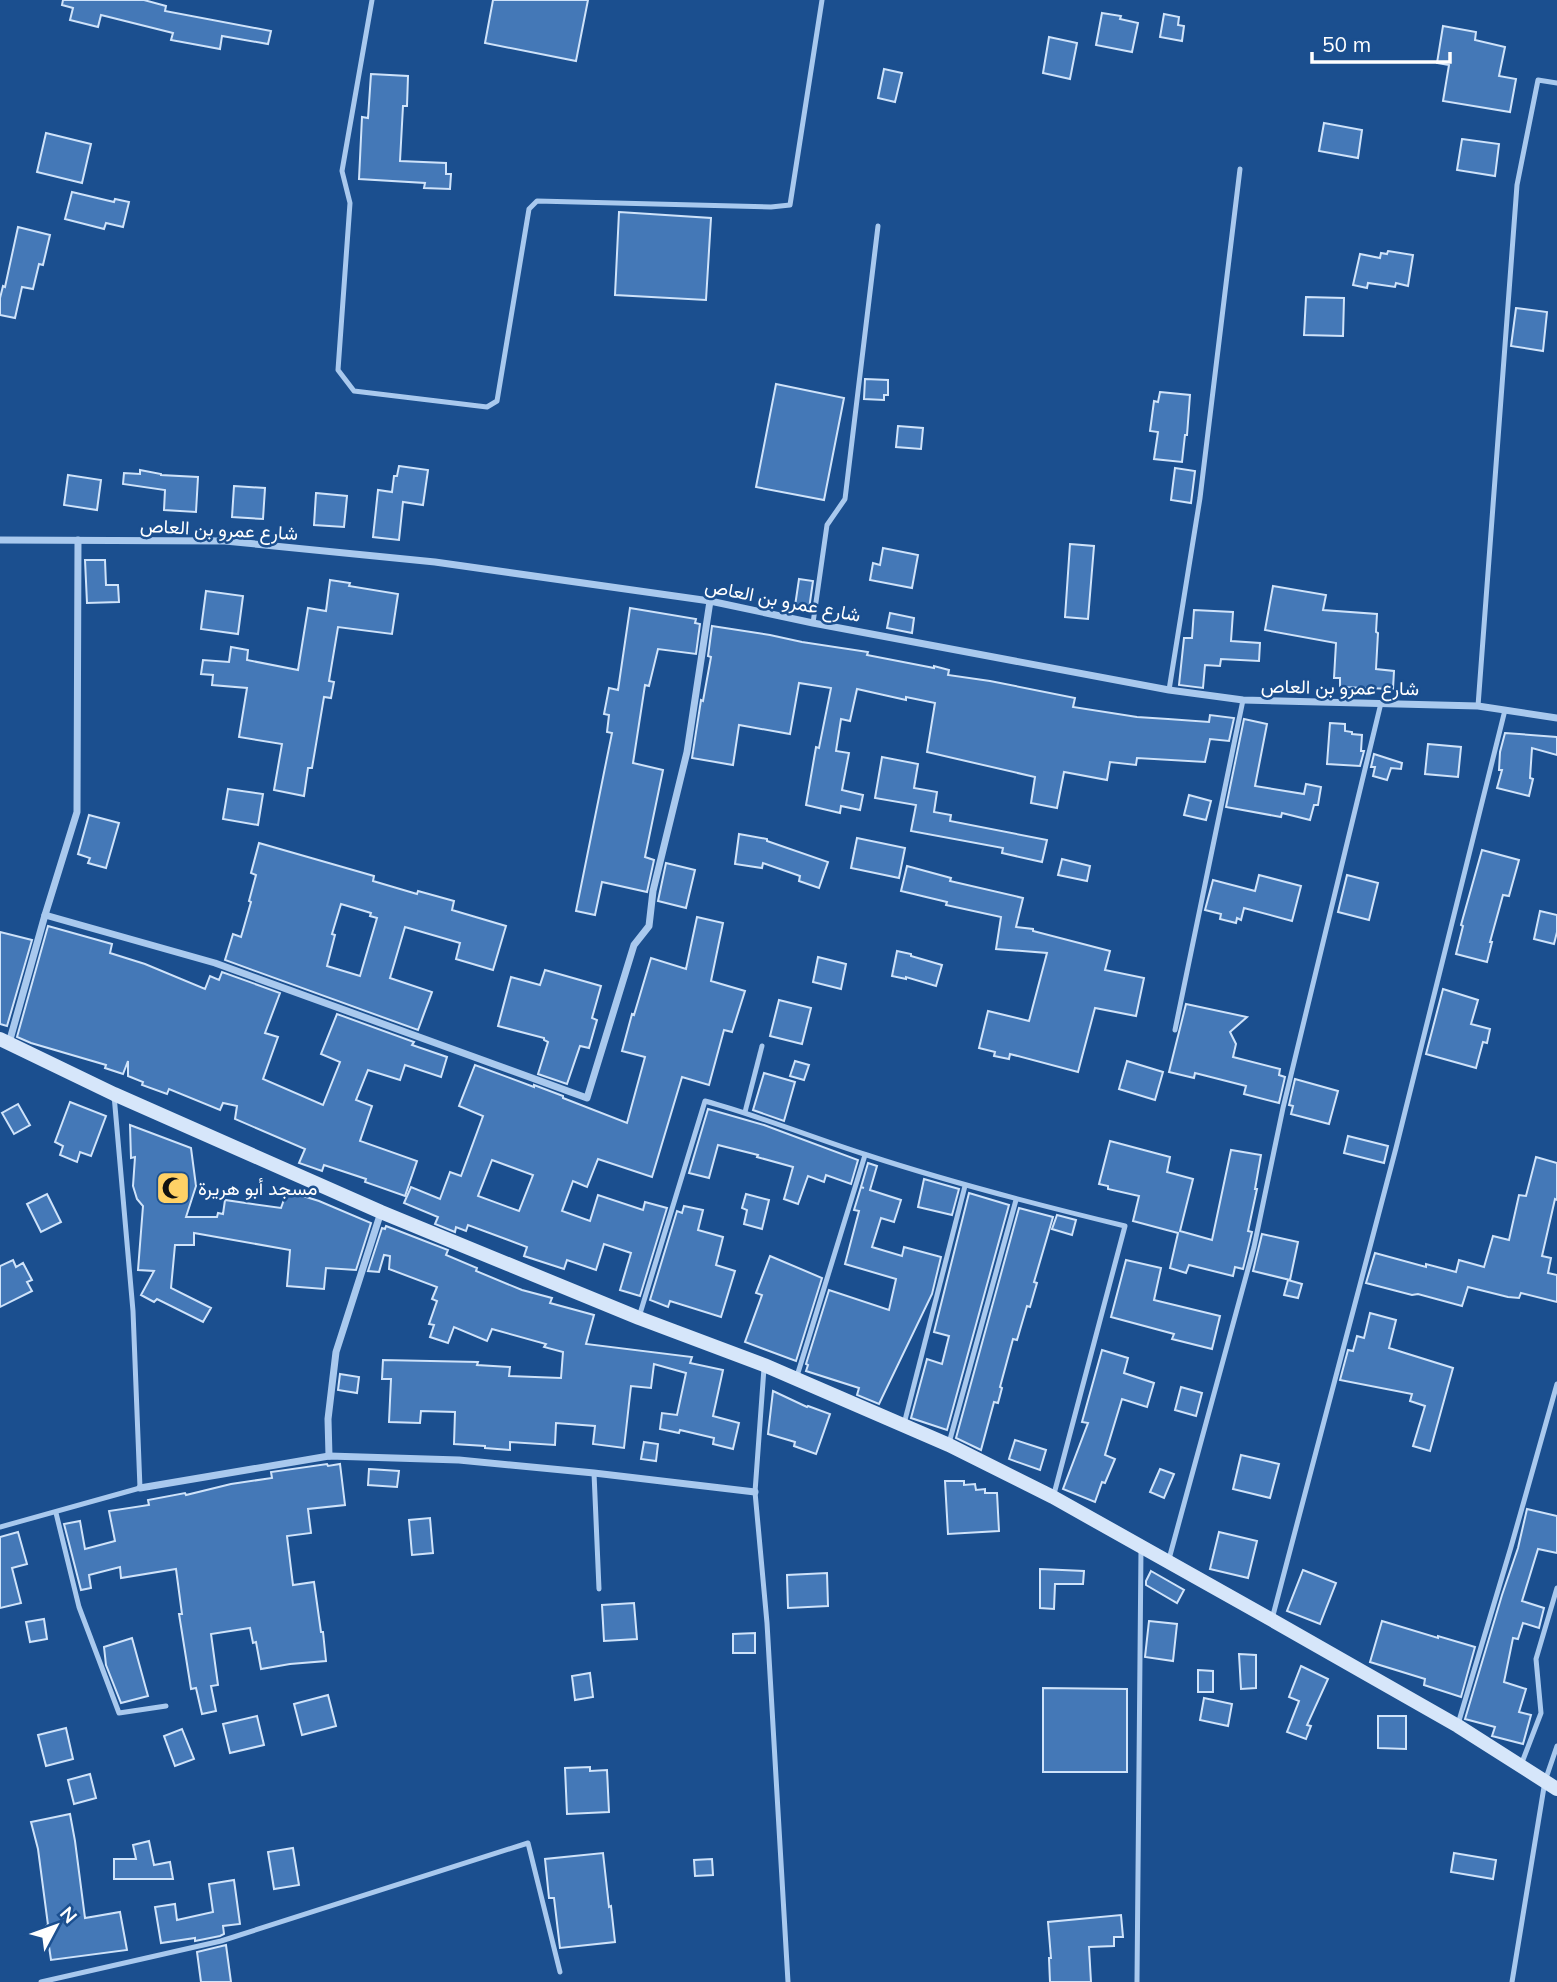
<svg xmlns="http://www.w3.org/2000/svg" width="1557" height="1982" viewBox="0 0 1557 1982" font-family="Mulish,Vazirmatn,sans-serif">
  <rect width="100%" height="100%" fill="#1b4f8f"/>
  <!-- building -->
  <g fill="#4478b7" stroke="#cfe3fa" stroke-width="2" fill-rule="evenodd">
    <polygon points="63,0 144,0 166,6 165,11 271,31 268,44 222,36 220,49 171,40 173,33 101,15 98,27 70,20 73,8 62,5"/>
    <polygon points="493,0 588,0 576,61 485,43"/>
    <polygon points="1102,13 1121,16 1120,19 1138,23 1132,52 1096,45"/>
    <polygon points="1164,14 1179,17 1178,25 1184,26 1182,41 1160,37"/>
    <polygon points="1443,26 1476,32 1475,40 1505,47 1499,76 1516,79 1510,112 1443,101 1449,65 1437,63"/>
    <polygon points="1049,37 1077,43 1070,79 1043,73"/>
    <polygon points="884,69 902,73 895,102 878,98"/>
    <polygon points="371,74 408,76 407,106 403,106 400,161 446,163 446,174 451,174 450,189 424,188 425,183 359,179 362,117 368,118"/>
    <polygon points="1324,123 1362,130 1358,158 1319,151"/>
    <polygon points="46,133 91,144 82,183 37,172"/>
    <polygon points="1462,139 1499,144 1495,176 1457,170"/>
    <polygon points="72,192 114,202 115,199 129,202 123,227 106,223 104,229 65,219"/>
    <polygon points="619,212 711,218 706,300 615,295"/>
    <polygon points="18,227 50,235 43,265 39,264 33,289 22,287 15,318 0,315 0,298 3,286 5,287"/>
    <polygon points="1388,251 1413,255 1408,286 1396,283 1395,287 1368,283 1367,288 1353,285 1360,254 1380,258 1381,253 1387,254"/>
    <polygon points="1306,297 1344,298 1343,336 1304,335"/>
    <polygon points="1516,308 1547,312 1543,351 1511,346"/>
    <polygon points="865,379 888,380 888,395 884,395 884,400 864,399"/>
    <polygon points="776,384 844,398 824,500 756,487"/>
    <polygon points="1160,392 1190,395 1187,435 1185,435 1182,462 1154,459 1158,432 1150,431 1154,401 1158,402"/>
    <polygon points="898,426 923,428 921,449 896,447"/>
    <polygon points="399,466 428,470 423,505 403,502 399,540 373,537 378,490 392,492 394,476 397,476"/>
    <polygon points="1175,468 1195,471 1191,503 1171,500"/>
    <polygon points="140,470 161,474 161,475 198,477 196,512 164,510 165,490 123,484 124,473 140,474"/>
    <polygon points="68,475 101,480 97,510 64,505"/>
    <polygon points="234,486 265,488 263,519 232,517"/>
    <polygon points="316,493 347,496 344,527 314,525"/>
    <polygon points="1070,544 1094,546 1088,619 1065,617"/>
    <polygon points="883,548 918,555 912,588 870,580 873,563 880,565"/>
    <polygon points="85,560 105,560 106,585 118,585 119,602 87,603"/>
    <polygon points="799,579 813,581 809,609 795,606"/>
    <polygon points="330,580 350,583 349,586 398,594 392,634 338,627 329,681 334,682 331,698 324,697 312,768 308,768 304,796 274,790 282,744 239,737 247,688 212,685 213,675 201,674 203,660 229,662 231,647 248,650 247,660 298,670 308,608 326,611"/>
    <polygon points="1273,586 1326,595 1323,610 1377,614 1376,632 1378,633 1376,669 1394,671 1393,689 1340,687 1340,678 1334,678 1336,643 1265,630"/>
    <polygon points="206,591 243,596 238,634 201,629"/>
    <polygon points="630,608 696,619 695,623 700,624 696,654 658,649 649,686 645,685 633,763 663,770 645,857 654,860 647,892 602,882 595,915 576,911 612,733 607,732 609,715 604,714 609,688 618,690"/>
    <polygon points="1194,610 1233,612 1231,641 1260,643 1259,661 1221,659 1220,666 1205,665 1203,688 1179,685 1184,638 1192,638"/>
    <polygon points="890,613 914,618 912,633 887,628"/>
    <polygon points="712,626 770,635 802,642 868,652 867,655 934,668 934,666 949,670 948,675 990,681 1075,698 1073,707 1137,717 1168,719 1209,722 1210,715 1234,718 1229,741 1210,739 1205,762 1137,758 1136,765 1110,762 1107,780 1064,772 1057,808 1031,803 1035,777 927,752 935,703 906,697 906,700 857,689 850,721 841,719 836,751 849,753 842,790 863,795 860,810 841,806 840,813 806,805 816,747 819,748 831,688 799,683 790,734 739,725 733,765 692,758 701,700 703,701 711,657 708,656"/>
    <polygon points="1244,719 1267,724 1255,786 1304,794 1306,784 1321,787 1318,805 1314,805 1310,820 1282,813 1281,817 1226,807"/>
    <polygon points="1330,723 1345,724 1345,731 1352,732 1352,734 1362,735 1361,751 1364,751 1360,766 1327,764"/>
    <polygon points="1505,733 1557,737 1557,755 1532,748 1530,778 1533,779 1529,796 1497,788 1502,770 1499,770 1500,752"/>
    <polygon points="1428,744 1461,747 1458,777 1425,774"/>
    <polygon points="1374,754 1402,763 1401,769 1391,768 1387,780 1373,776 1375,767 1371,767"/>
    <polygon points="882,757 918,764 914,788 937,792 934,812 951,815 950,821 1047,840 1042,862 1002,853 1003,848 911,831 916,805 875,798"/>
    <polygon points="228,789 263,794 258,825 223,819"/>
    <polygon points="1189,795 1211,801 1206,820 1184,815"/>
    <polygon points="89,815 119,823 106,868 88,863 90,858 78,854"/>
    <polygon points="739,834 767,839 767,841 828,862 819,888 799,881 800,876 763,863 762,868 735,864"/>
    <polygon points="857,838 905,848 899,878 851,868"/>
    <path d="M259,843L374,876L373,881L417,894L418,891L454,901L452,910L506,926L493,970L456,959L460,943L405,927L390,978L432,992L418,1030L225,960L233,934L241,937L251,902L249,901L256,875L251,873ZM341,904L371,913L370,916L377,918L360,976L327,966L335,935L332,934Z"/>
    <polygon points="1482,850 1519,860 1509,896 1503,895 1490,942 1492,942 1487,962 1456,954 1463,926 1461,925"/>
    <polygon points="1062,859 1090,866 1087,881 1058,875"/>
    <polygon points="666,863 695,870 686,908 658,901"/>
    <polygon points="907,866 951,878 950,881 1023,898 1016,927 1033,929 1033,931 1110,951 1105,970 1144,978 1136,1016 1095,1008 1078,1072 1010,1054 1009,1059 994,1056 995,1052 979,1048 988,1011 1029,1021 1047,953 996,949 1001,917 946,905 947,902 901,891"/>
    <polygon points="1259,875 1301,886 1292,921 1244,908 1241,920 1237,918 1236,923 1220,919 1221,914 1205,910 1213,880 1255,891"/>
    <polygon points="1347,875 1378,883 1369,920 1338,912"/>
    <polygon points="1540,911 1557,915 1557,932 1554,944 1534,939"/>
    <path d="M697,917L723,923L711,981L745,991L732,1032L724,1030L709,1085L682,1077L652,1177L598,1159L587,1187L573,1181L562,1211L590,1221L598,1195L643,1210L645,1202L667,1208L640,1296L620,1290L631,1253L604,1244L596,1270L567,1260L564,1269L524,1256L527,1247L468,1225L466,1231L456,1227L455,1232L435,1224L438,1217L404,1203L411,1187L440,1199L450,1172L461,1176L483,1116L459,1106L475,1065L534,1087V1085L563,1096V1098L627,1123L645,1057L622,1051L632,1014L634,1015L651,958L686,969ZM492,1160L533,1175L519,1211L478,1196Z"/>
    <polygon points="48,926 112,944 110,953 145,964 205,989 210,976 219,980 222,972 280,993 265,1033 278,1037 263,1079 323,1105 340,1062 321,1054 337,1014 414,1042 412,1045 447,1057 441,1077 405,1065 400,1080 368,1070 356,1100 372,1106 360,1141 417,1161 405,1196 365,1182 366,1179 324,1165 322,1171 299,1163 305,1149 235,1119 237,1106 223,1103 220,1110 169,1089 167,1094 142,1085 143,1082 128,1076 128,1061 123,1074 105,1068 106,1065 31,1043 17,1037"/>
    <polygon points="0,932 32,940 7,1026 0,1024"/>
    <polygon points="897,951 911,954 911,956 942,965 936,986 906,977 906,979 892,976"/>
    <polygon points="818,957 846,964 841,989 813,982"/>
    <polygon points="545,970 601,986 592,1018 597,1020 589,1048 580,1046 567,1084 538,1074 548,1042 544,1040 544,1038 498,1026 511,977 540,985"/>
    <polygon points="1443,989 1478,1000 1471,1024 1490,1029 1487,1043 1483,1042 1476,1068 1426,1054"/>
    <polygon points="779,1000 811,1008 802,1044 770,1036"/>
    <polygon points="1186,1004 1247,1017 1230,1032 1236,1044 1233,1057 1280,1069 1279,1075 1285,1077 1279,1103 1244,1094 1246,1086 1195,1073 1194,1078 1169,1072"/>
    <polygon points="795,1061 809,1065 804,1080 790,1076"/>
    <polygon points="1127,1061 1163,1072 1155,1100 1119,1089"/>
    <polygon points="764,1073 795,1082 784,1121 753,1110"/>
    <polygon points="1295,1079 1338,1091 1329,1124 1291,1114 1293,1106 1289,1105"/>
    <polygon points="70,1102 106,1116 91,1156 80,1152 77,1162 60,1155 63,1146 55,1142"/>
    <polygon points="18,1104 30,1125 14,1134 2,1113"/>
    <polygon points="708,1109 764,1125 858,1160 851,1184 826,1175 824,1182 808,1176 798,1204 784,1199 793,1167 757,1157 758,1155 718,1145 709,1178 689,1173"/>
    <polygon points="130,1125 191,1148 196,1186 186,1217 217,1217 218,1213 223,1214 225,1200 281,1208 287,1191 319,1201 371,1223 356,1270 326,1268 324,1289 287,1286 290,1250 194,1233 194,1245 175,1245 171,1288 211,1308 203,1322 157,1299 154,1302 141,1295 154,1271 138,1270 143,1206 137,1199 133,1186 135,1157 131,1158"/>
    <polygon points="1348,1136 1388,1146 1384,1163 1344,1153"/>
    <polygon points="1110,1141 1170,1157 1167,1172 1193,1179 1180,1231 1212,1240 1231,1150 1261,1155 1255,1189 1257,1189 1248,1231 1252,1232 1243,1269 1235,1267 1233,1276 1189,1265 1186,1273 1170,1268 1178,1233 1133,1221 1139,1196 1108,1189 1108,1186 1099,1184"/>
    <polygon points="1536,1157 1557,1163 1557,1200 1555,1199 1542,1256 1551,1258 1548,1273 1557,1275 1557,1302 1521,1293 1519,1298 1508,1297 1468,1287 1462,1306 1418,1294 1412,1295 1366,1283 1375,1253 1426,1267 1426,1264 1456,1272 1459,1260 1484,1267 1493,1236 1509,1240 1519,1195 1526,1196"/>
    <polygon points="868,1163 877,1166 870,1190 901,1200 894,1222 881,1218 872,1247 902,1256 904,1247 941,1257 932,1294 879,1404 857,1395 859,1388 806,1371 808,1365 806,1364 829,1290 889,1310 896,1279 845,1264 859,1211 854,1210 861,1187 864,1188 861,1187"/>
    <polygon points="924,1179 959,1189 952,1215 918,1207"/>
    <polygon points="969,1193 1009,1205 947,1430 911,1418 927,1359 942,1364 949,1336 934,1332"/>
    <polygon points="47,1194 61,1222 41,1232 27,1204"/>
    <polygon points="746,1194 769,1200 762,1229 744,1224 747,1210 742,1208"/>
    <polygon points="684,1206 703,1210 698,1230 723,1237 716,1265 735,1271 721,1317 670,1301 668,1307 650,1300 677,1211 682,1213"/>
    <polygon points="1019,1208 1053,1217 1034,1282 1037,1283 1030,1307 1027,1306 1017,1340 1013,1339 1000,1387 1002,1388 998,1403 994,1402 981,1450 956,1438"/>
    <polygon points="1057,1215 1076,1220 1072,1235 1052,1229"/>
    <polygon points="386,1226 448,1250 446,1255 477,1268 476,1271 522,1290 552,1298 550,1303 594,1315 586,1344 692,1357 690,1363 723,1370 713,1416 739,1423 733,1449 713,1444 714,1438 680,1430 679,1433 660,1429 662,1413 677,1415 686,1373 654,1364 651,1388 631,1386 624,1448 593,1444 595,1426 556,1423 555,1445 510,1442 510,1450 485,1448 485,1446 454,1444 455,1412 421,1411 420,1423 389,1422 391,1379 382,1379 383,1360 478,1362 477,1365 510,1367 509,1376 561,1378 563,1352 544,1347 546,1344 492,1329 487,1341 454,1327 448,1343 430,1337 434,1325 429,1324 437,1301 432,1299 437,1287 389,1269 390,1256 384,1255 379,1272 368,1271 382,1228 385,1229"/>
    <polygon points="1262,1234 1298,1242 1290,1280 1253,1271"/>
    <polygon points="770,1256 822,1278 796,1361 745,1342 762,1295 756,1293"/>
    <polygon points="13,1260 16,1267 23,1263 32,1280 27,1282 32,1291 0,1307 0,1266"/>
    <polygon points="1126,1260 1161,1268 1154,1300 1220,1316 1212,1349 1172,1339 1174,1334 1111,1317"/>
    <polygon points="1288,1280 1302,1284 1298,1298 1284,1295"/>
    <polygon points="1370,1313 1396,1320 1389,1348 1453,1368 1430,1451 1413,1446 1425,1406 1410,1401 1412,1394 1340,1380 1348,1350 1353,1351 1357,1336 1364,1338"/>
    <polygon points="1102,1350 1128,1358 1124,1373 1154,1383 1147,1407 1122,1399 1105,1455 1115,1459 1105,1483 1102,1482 1095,1502 1063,1489 1088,1423 1082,1422"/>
    <polygon points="340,1374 359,1377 357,1393 338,1390"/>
    <polygon points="1181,1387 1202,1393 1196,1416 1175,1410"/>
    <polygon points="773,1391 807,1407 808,1406 830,1414 816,1454 794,1446 795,1442 768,1434"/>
    <polygon points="1015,1440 1046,1450 1040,1470 1009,1459"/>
    <polygon points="644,1442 658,1444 656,1461 641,1459"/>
    <polygon points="1241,1455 1279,1464 1270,1498 1233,1489"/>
    <polygon points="327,1464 328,1466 340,1464 345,1505 308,1509 311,1533 287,1536 293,1585 314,1582 321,1632 323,1632 326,1661 290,1664 261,1669 256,1642 253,1643 250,1628 211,1634 218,1685 211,1686 216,1711 202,1714 196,1688 191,1689 179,1614 182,1614 176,1569 121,1578 120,1567 89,1575 91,1588 81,1590 64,1524 80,1521 85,1549 115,1541 109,1511 149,1505 148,1500 185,1493 186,1495 231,1484 272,1478 271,1472"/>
    <polygon points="369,1469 399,1471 397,1487 368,1485"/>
    <polygon points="1160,1469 1174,1474 1164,1498 1150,1492"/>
    <polygon points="945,1481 964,1481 964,1485 975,1484 976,1490 985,1489 985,1493 997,1493 999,1531 948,1534"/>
    <polygon points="1527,1509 1557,1516 1557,1553 1538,1549 1522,1601 1544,1608 1539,1628 1523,1623 1518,1639 1513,1638 1504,1682 1526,1689 1519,1712 1531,1715 1523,1744 1492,1736 1495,1727 1465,1719 1502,1595 1518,1548"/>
    <polygon points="430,1518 433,1553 412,1555 409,1520"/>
    <polygon points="18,1532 27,1564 12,1568 21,1603 0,1608 0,1537"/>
    <polygon points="1219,1532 1257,1541 1248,1578 1210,1569"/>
    <polygon points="1040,1569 1084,1571 1083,1584 1055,1584 1054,1609 1040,1608"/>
    <polygon points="1303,1570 1336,1583 1320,1624 1287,1611"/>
    <polygon points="1151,1571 1184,1590 1177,1603 1146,1585 1146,1581"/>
    <polygon points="827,1573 828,1606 788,1608 787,1575"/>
    <polygon points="634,1603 637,1639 604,1641 602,1605"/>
    <polygon points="44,1619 47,1639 30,1642 26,1622"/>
    <polygon points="1149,1621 1177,1624 1173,1661 1145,1657"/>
    <polygon points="1382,1621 1438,1638 1438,1636 1475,1647 1461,1697 1424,1685 1425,1679 1370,1662"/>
    <polygon points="755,1633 755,1653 733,1653 733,1634"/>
    <polygon points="132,1638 148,1696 121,1703 106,1665 104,1647"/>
    <polygon points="1239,1654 1256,1655 1256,1688 1241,1689"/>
    <polygon points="1301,1666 1328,1679 1307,1725 1311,1726 1306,1739 1287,1732 1299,1701 1289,1697"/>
    <polygon points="1198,1670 1213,1671 1213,1692 1198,1692"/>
    <polygon points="590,1673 593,1697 575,1700 572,1676"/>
    <polygon points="1043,1688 1127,1689 1127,1772 1043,1772"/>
    <polygon points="328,1695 336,1726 302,1735 294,1704"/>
    <polygon points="1204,1698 1232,1704 1228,1726 1200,1720"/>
    <polygon points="257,1716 264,1745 230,1753 223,1724"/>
    <polygon points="1378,1716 1406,1716 1406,1749 1378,1748"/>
    <polygon points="66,1728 73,1759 46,1766 38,1735"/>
    <polygon points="182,1729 194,1759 175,1766 164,1736"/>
    <polygon points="590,1767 590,1771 607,1770 609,1812 567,1814 565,1768"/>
    <polygon points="90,1774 96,1798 74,1804 68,1780"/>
    <polygon points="70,1814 75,1841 85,1918 120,1912 127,1950 51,1960 46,1926 48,1925 38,1849 31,1822"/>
    <polygon points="149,1841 154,1865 170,1862 173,1879 114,1879 114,1859 136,1859 133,1845"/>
    <polygon points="293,1848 299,1885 274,1889 268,1852"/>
    <polygon points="603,1853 609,1907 611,1906 615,1942 560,1948 554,1898 549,1898 545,1859"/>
    <polygon points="1454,1853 1496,1860 1493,1879 1451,1872"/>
    <polygon points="712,1859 713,1875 695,1876 694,1860"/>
    <polygon points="234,1880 240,1924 223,1926 224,1934 220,1936 195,1941 195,1938 161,1943 155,1907 175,1904 177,1920 213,1912 209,1884"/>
    <polygon points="1121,1915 1123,1937 1114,1937 1114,1946 1089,1947 1091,1982 1050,1982 1049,1958 1051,1958 1048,1922"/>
    <polygon points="226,1945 231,1982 201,1982 197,1952"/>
  </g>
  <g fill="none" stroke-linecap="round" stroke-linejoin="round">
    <!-- lane -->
    <g stroke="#a9c9ee" stroke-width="5">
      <polyline points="372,0 342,171 350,203 338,370 354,391 487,407 497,401 529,209 537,201 771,207 790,205 822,0"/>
      <polyline points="813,623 827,525 845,499 878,226"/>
      <polyline points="1169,690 1200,498 1240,169"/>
      <polyline points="1478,706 1517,185 1538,80 1557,83"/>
      <polyline points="1175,1030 1243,700"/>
      <polyline points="745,1112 762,1046"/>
      <path d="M639,1317L705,1101C760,1116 813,1138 867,1155C952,1183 1038,1205 1125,1226L1054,1494"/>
      <polyline points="764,1368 755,1492 767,1623 788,1982"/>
      <polyline points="797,1376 865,1155"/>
      <polyline points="904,1424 965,1186"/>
      <polyline points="949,1443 1016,1200"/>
      <polyline points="594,1473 599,1589"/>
      <polyline points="56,1513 79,1607 119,1713 166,1706"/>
      <polyline points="0,1527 140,1488 133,1311 114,1095"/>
      <polyline points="1169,1559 1254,1247 1283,1108 1381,703"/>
      <polyline points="1272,1619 1396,1148 1505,710"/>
      <polyline points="1458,1724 1511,1547 1557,1384"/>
      <polyline points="1521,1765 1541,1713 1536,1659 1557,1588"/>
      <polyline points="41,1982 221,1941 528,1843 560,1972"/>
      <polyline points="1137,1982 1141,1548"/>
      <polyline points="1512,1982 1545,1781 1557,1746"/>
    </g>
    <!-- street -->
    <g stroke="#a9c9ee" stroke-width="7">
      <polyline points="0,540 225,541 435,562 710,601 813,623 1169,690 1243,700 1478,706 1557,718"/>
      <polyline points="45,915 77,812 78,540"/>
      <polyline points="9,1043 45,915 215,963 587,1098 634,945 649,926 653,891 687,752 710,601"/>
      <polyline points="329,1456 328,1419 336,1352 381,1212"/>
      <polyline points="140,1488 329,1456 459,1460 594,1473 755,1492"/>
    </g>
    <!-- secondary -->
    <polyline stroke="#d6e6fa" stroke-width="14" points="0,1039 114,1094 381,1212 639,1318 764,1365 949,1445 1053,1497 1272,1620 1458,1726 1557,1789"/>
  </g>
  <!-- icons -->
  <defs>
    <g id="mosque-square" transform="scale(1.75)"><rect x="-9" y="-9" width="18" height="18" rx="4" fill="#ffd166" stroke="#1b4f8f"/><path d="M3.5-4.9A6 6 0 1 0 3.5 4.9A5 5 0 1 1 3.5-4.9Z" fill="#111"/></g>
  </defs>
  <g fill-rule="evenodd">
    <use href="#mosque-square" x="173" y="1188"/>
  </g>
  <g text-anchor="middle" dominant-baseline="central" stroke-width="5" stroke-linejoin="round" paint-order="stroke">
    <!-- street labels -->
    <g font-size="19" fill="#fff" stroke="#1b4f8f">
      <text transform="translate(219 529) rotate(3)">شارع عمرو بن العاص</text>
      <text transform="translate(783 600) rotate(11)">شارع عمرو بن العاص</text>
      <text transform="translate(1340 687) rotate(1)">شارع عمرو بن العاص</text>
    </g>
    <!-- poi labels -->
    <g font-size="19" fill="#fff" stroke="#1b4f8f" text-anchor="start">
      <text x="198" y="1188">مسجد أبو هريرة</text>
    </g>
  </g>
  <!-- north arrow -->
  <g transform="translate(56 1926) rotate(49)" stroke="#1b4f8f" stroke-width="5" paint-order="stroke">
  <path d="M0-5L12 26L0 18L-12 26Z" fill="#ffffff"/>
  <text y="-10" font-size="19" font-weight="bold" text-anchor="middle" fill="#ffffff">N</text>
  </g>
  <!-- scale -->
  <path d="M1312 52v10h138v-10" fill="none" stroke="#ffffff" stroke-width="3.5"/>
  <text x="1322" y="52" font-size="21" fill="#ffffff" stroke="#1b4f8f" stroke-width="5" paint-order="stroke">50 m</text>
</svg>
